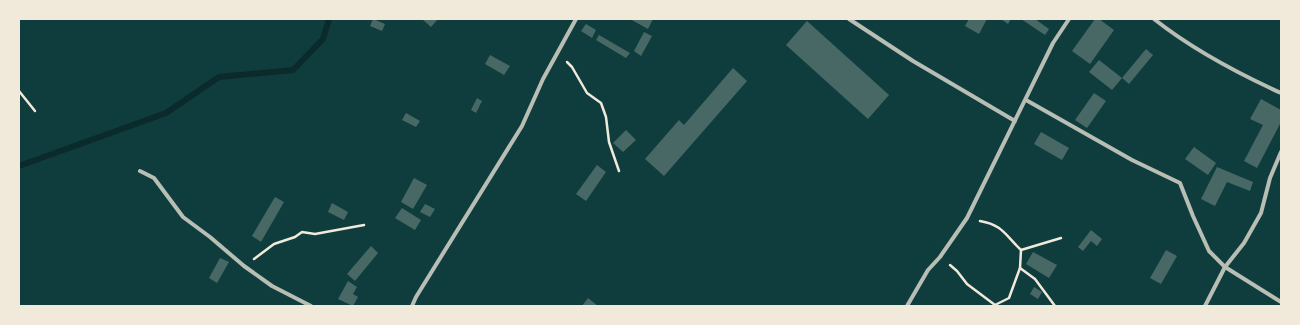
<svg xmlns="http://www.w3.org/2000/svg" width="1300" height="325" viewBox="0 0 1300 325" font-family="'Varela Round',sans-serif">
  <rect width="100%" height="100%" fill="#0f3d3e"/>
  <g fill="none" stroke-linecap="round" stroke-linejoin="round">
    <!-- stream -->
    <polyline stroke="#0a2a2b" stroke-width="6" points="19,166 166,113 219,77 293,70 323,39 329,19"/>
  </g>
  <!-- building -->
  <g fill="#486865">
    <polygon points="373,19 385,24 382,31 370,26"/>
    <polygon points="422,19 438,19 431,27"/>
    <polygon points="630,19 653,19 648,29"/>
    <polygon points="969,19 987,19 979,34 965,26"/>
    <polygon points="1001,19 1011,19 1008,24"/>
    <polygon points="1021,19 1035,19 1049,29 1045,35"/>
    <polygon points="1095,19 1099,19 1114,30 1090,64 1072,51"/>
    <polygon points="807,21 889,95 868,119 786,45"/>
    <polygon points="586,24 596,30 592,38 581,31"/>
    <polygon points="644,32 652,36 641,56 634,51"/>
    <polygon points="599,35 630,53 626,58 596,40"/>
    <polygon points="1146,49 1153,55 1129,84 1122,78"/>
    <polygon points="490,55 510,66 504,75 485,64"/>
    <polygon points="1099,60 1122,78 1112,90 1089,72"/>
    <polygon points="733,68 747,81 664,176 645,159 679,120 684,125"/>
    <polygon points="1094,93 1106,101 1087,128 1075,120"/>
    <polygon points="477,98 482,101 476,113 471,110"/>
    <polygon points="1261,99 1281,110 1281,122 1257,168 1244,161 1263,125 1250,119"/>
    <polygon points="406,113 420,121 416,127 402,120"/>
    <polygon points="626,130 636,140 623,152 613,143"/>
    <polygon points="1041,132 1069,148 1062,160 1034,144"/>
    <polygon points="1194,147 1216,163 1208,175 1185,159"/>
    <polygon points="597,165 606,172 586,201 576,194"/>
    <polygon points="1217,167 1253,182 1250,191 1227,182 1215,206 1201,199"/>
    <polygon points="414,178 427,185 413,209 401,202"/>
    <polygon points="275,197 284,202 261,242 252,236"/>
    <polygon points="332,203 348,212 344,220 328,212"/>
    <polygon points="425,204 435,209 430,217 420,212"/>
    <polygon points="402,208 421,220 415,230 395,218"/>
    <polygon points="1091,230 1102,239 1097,246 1091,241 1083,251 1078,247"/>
    <polygon points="371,246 378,253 355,281 347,274"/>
    <polygon points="1166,250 1177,256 1161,284 1150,278"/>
    <polygon points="1033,252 1057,265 1049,278 1026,264"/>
    <polygon points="220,258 229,262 217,283 209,278"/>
    <polygon points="348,281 357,287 353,294 358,297 353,306 338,299"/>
    <polygon points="1034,287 1042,292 1038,299 1030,294"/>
    <polygon points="588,298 598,306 582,306"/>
  </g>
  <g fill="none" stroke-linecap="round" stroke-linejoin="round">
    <!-- path -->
    <g stroke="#f1e9da" stroke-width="2.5">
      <polyline points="567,62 572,67 587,93 601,103 606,117 609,142 619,171"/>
      <polyline points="19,91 35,111"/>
      <path d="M980,221C1003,225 1005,235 1021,250L1020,268L1009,298L995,305"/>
      <polyline points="1021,250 1061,238"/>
      <polyline points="254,259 274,244 295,237 302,232 315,234 364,225"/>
      <polyline points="950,265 957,271 967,284 995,305"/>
      <polyline points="1020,268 1035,279 1055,306"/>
    </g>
    <!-- minor -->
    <g stroke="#b8beb3" stroke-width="4">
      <polyline points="849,19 913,61 1015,121"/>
      <path d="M1154,19C1192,49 1237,73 1281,93"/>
      <polyline points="1026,100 1132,160 1180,183 1193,216 1209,251 1225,267 1281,302"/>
      <polyline points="140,171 154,178 183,217 210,237 244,266 272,286 311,306"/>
      <polyline points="412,306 416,297 522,126 543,79 576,19"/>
      <polyline points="907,306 928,270 940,257 967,218 1053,43 1069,19"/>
      <polyline points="1205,306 1225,267 1244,243 1261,213 1270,178 1281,152"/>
    </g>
  </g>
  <!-- border -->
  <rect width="1300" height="325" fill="none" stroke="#f1e9da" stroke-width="40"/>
</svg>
